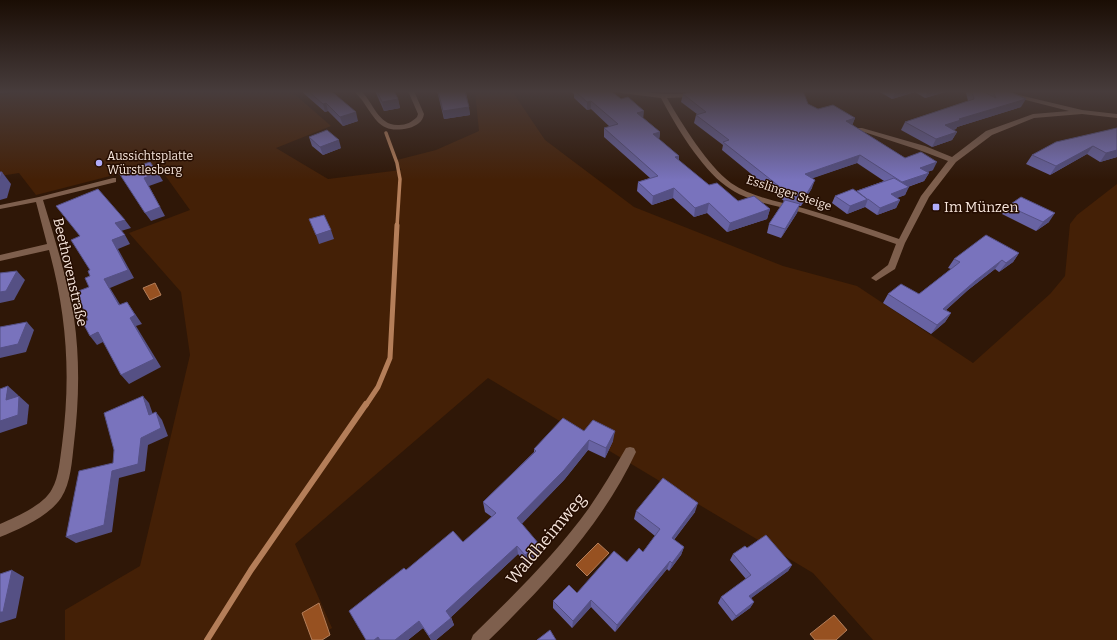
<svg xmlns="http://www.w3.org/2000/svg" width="1117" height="640" viewBox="0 0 1117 640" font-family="Bitter,serif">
  <rect width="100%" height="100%" fill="#2f1707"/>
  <!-- green -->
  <polygon fill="#442006" points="29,91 291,91 331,126 276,148 328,179 401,170 397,160 436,150 479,131 475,91 512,91 545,140 634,207 783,266 857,286 973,363 1050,294 1065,276 1070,224 1077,215 1117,184 1117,640 873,640 813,573 488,378 295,544 332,628 311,640 65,640 65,610 140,566 190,355 181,292 129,233 190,210 157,164 36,195 19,173 0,176 0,95"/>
  <!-- water -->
  <g fill="#975121" stroke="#b47e59">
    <polygon points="155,283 161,295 150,300 143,288"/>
    <polygon points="598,543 609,553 587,576 576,565"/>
    <polygon points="319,603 330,635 322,640 312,640 302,613"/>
    <polygon points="834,615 847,630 836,640 815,640 810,634"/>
  </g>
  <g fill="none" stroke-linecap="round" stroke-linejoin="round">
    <!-- stream-far2 -->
    <polyline stroke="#b47e59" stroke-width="3.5" points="386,133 397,163 400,179 397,226"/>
    <!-- stream-far1 -->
    <polyline stroke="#b47e59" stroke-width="5" points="366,405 378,387 390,358 397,225"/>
    <!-- stream -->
    <polyline stroke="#b47e59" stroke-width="6" points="207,640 251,570 366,404"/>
    <!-- minor -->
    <g fill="#7e5f4d" fill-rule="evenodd">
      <path d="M354,91H361C374,103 378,126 399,125C406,125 412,122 417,117L418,114L408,91H414L424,114C423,122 416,126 409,128C382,134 377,122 364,103C361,98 357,95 354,91Z"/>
      <path d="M618,91H636L663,94H693L694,95L691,97L667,98C682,124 707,165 731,183C753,198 781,202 806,209C837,218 868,228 899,239L921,196L948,161L919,150L858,130V128H862L925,146L952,157L986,131L1033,114L1069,111L991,91H1002L1082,110L1117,114V118L1082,114L1034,118L992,135L956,162L929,197L905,243L895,269L876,281L871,278L888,265L896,244C864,233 833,222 800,212C775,205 747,202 726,186C701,168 675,125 661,98L621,93Z"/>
      <path d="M113,178H116V182L43,200C55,239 67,278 74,318C80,359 79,402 74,443C72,460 71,483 61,498C48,517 20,529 0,537V524C16,517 44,505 52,489C59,477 60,458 62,445C71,376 67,316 49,250L0,261V255L47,244L36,202L0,209V205L39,197Z"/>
      <path d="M630,447L634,448L636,452C602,525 546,584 489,640H471L473,635C514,595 555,555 589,508C602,489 614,469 626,448Z"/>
    </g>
  </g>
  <!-- wall -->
  <g fill="#6863a3">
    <polygon points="301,91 331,91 358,121 343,126 328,111 325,112"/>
    <polygon points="375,91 394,91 398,99 400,108 384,111"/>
    <polygon points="437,91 466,91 470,115 444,119"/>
    <polygon points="570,91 611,91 660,132 659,139 679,156 679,161 709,185 738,201 770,209 767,219 727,232 707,213 694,217 673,198 652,205 637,191 638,182 650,178 604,137 604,128 610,127 591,109 587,110 574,98 574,94"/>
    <polygon points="878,91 945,91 945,92 925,98 915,92 892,99"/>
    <polygon points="967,91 982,91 986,93 985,91 1009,91 1021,107 957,127 956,129 953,130 957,132 952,140 932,147 901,130 905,122 968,101 966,93"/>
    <polygon points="683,94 808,104 818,109 855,118 852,125 905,158 933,170 927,172 929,173 924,181 908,187 905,195 896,198 900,200 896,208 877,215 865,207 847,214 832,203 835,196 856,191 884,181 857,163 812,178 812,188 801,206 799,206 797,213 781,238 767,233 769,224 784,201 722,150 723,145 694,123 696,115 697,114 681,102"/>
    <polygon points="1117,128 1117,157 1100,162 1087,154 1050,175 1026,164 1032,155"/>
    <polygon points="309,137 341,148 323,155 312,146"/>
    <polygon points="1008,206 1049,222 1036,231 1002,214"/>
    <polygon points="1019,253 1013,262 999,272 995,269 968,290 946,310 951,313 945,322 931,334 883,303 888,294 919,294 951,269 948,268 954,259"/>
    <polygon points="584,431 613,441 605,458 588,450 564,480 521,524 540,552 526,564 518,554 451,617 454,625 436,640 431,640 423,628 408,640 366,640 406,570 463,542 492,517 485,512 483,502 534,452 534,449"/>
    <polygon points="636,511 695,512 674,540 684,547 681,555 669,571 667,569 615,632 591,607 572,628 553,608 553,601 577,593 627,562 643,552 655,536 634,519"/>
    <polygon points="747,548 792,565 788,571 751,598 754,602 750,608 732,621 718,603 721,597 746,579 730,560 733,554"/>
  </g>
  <!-- shaded-wall -->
  <g fill="#555084">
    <polygon points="0,91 9,91 9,92 0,93"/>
    <polygon points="896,91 915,91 915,92 892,99"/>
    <polygon points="928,91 945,91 945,92 925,98"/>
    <polygon points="398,99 400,108 384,111 382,102"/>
    <polygon points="1026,99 1021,107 957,127 956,129 941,134 945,125 959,119"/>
    <polygon points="591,101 591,109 587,110 587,102"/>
    <polygon points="326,103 328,111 325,112 323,104"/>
    <polygon points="469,107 470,115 444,119 443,111"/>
    <polygon points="644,111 643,120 637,113"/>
    <polygon points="356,112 358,121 343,126 340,117"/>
    <polygon points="855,118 852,126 846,121"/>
    <polygon points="660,132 659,142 653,134"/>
    <polygon points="957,132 952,140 932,147 936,139"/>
    <polygon points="339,140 341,148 323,155 320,147"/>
    <polygon points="1093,146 1087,154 1050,175 1056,166"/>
    <polygon points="1117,150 1117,157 1100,162 1106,153"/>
    <polygon points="860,155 857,163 802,182 805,174"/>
    <polygon points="679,156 678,165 675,157"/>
    <polygon points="937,162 933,170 916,176 920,168"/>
    <polygon points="2,172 11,184 7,198 0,200 0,179"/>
    <polygon points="158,173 163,181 149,186 165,216 151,221 145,213 144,178"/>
    <polygon points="929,173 924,181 898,190 902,182"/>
    <polygon points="815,180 812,188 801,206 804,198"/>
    <polygon points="909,187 905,195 887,202 891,194"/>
    <polygon points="674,188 673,198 652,205 653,196"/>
    <polygon points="868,199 865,207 847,214 850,206"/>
    <polygon points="900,200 896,208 877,215 880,208"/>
    <polygon points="709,203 707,213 694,217 695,208"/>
    <polygon points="800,204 797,213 781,238 785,229"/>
    <polygon points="770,209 767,219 727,232 730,223"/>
    <polygon points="1055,213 1049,222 1036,231 1043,222"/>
    <polygon points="125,220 131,228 121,231 115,223"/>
    <polygon points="331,230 334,239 319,244 316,235"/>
    <polygon points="125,235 130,244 118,249 134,278 110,288 126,314 119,305 104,279 112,240"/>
    <polygon points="1019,253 1013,262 999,272 1006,263"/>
    <polygon points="1002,260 995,269 968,290 937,318 943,309 975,281"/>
    <polygon points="17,271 25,280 14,300 0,303 0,292"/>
    <polygon points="127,302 142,324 136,326 161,367 129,384 121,375 130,318"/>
    <polygon points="951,313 945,322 931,334 937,325"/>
    <polygon points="27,322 34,330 26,352 0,358 0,348"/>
    <polygon points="98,332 105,341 97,345 90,336"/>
    <polygon points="8,386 18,395 16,409 6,400"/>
    <polygon points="19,396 29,405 27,424 0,433 0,421"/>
    <polygon points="143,396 149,403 156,423 149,415"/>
    <polygon points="156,412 162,420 168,436 148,445 145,471 119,478 112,532 76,543 66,537 112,471 141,438"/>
    <polygon points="615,431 613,441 605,458 606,448"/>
    <polygon points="589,440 588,450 564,480 518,528 517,518"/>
    <polygon points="698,503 695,512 669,546 672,538"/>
    <polygon points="539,544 540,552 526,564 525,555"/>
    <polygon points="517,546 518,554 449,619 446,611"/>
    <polygon points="684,547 681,555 669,571 672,563"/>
    <polygon points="670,561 667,569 615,632 617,625"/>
    <polygon points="792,565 788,571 746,602 749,596"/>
    <polygon points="12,570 24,577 16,618 0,623 0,612"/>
    <polygon points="591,600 591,607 572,628 573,621"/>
    <polygon points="754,602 750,608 732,621 736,616"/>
    <polygon points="451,618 454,625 436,640 431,640 429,636"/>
    <polygon points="419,621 423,628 408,640 395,640"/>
    <polygon points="378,637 380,640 374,640"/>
  </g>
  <!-- building -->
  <g fill="#7973bd" stroke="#555084">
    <polygon points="308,91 331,91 356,112 340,117 326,103 323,104"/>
    <polygon points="377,91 394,91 398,99 382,102"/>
    <polygon points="438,91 466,91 466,92 465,92 469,107 443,111"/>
    <polygon points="575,91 611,91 621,99 628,97 644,111 637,113 660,132 653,134 679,156 675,157 709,185 717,183 738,201 754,196 770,209 730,223 709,203 695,208 674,188 653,196 638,182 658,176 604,128 618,124 591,101 587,102"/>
    <polygon points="697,91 803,91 808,104 818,109 833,105 855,118 846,121 905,158 921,152 937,162 920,168 929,173 902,182 860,155 805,174 815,180 804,198 789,194 723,142 729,140 696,115 706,112 683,94"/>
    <polygon points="972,91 982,91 996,98 993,91 1009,91 1026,99 959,119 961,120 945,125 957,132 936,139 905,122 974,99"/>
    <polygon points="1117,128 1117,150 1106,153 1093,146 1056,166 1032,155 1056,142"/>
    <polygon points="327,130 339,140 320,147 309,137"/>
    <polygon points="150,162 158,173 144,178 160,207 145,213 119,173"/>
    <polygon points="0,172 2,172 0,179"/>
    <polygon points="894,178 909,187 891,194 900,200 880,208 868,199 850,206 835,196 853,189 867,199 857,191"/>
    <polygon points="98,189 125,220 115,223 125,235 112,240 128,270 104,279 119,305 127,302 135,315 130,318 154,359 121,375 98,332 90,336 83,323 88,320 76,292 89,287 85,278 90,276 88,271 90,270 71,240 80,236 56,206"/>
    <polygon points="1021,197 1055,213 1043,222 1008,206"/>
    <polygon points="785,200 800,204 785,229 769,224"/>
    <polygon points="324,215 331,230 316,235 309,219"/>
    <polygon points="986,235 1019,253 1006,263 1002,260 975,281 943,309 951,313 937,325 888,294 901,284 919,294 960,262 954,259"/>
    <polygon points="17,271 6,291 0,292 0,273"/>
    <polygon points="27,322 18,344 0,348 0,327"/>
    <polygon points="8,386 6,400 19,396 18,415 0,421 0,389"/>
    <polygon points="143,396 149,415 156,412 161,428 141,438 138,464 112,471 104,525 66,537 79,471 113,463 114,450 104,413"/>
    <polygon points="563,418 584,431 593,420 615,431 606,448 589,440 564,470 517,518 539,544 525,555 517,546 446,611 451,618 429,636 419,621 395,640 380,640 378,637 374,640 366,640 349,611 404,568 406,570 453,531 463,542 496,513 483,502 536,451 534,449"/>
    <polygon points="663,478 698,503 672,538 684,547 672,563 670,561 617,625 591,600 573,621 553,601 569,585 577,593 614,551 627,562 639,548 643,552 660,529 636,511"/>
    <polygon points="766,535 792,565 749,596 754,602 736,616 721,597 751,575 733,554 745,546 747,548"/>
    <polygon points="12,570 3,612 0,612 0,574"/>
    <polygon points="550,630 556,640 537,640"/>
  </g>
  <!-- sky -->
  <linearGradient id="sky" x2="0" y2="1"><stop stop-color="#1a0d04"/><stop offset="0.51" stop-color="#473c3c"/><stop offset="1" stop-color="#473c3c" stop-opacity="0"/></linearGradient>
  <rect width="1117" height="180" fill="url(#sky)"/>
  <!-- markers -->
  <g fill="#b1adfa" stroke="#250d01" stroke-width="1.5">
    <circle cx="99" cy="163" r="4"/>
    <rect x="932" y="203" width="8" height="8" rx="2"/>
  </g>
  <g text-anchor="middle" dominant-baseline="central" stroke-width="3" stroke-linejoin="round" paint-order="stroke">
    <!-- far-poi labels -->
    <g font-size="12" fill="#f7e6dc" stroke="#250d01" text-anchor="start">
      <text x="107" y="156">Aussichtsplatte<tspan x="107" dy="14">Würstlesberg</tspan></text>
    </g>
    <!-- far-street labels -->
    <g font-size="12" fill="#f7e6dc" stroke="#250d01">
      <text transform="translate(789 193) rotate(18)">Esslinger Steige</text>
    </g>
    <!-- poi labels -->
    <g font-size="14" fill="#f7e6dc" stroke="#250d01" text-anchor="start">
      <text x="944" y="207">Im Münzen</text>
    </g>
    <!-- street labels -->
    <g font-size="14" fill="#f7e6dc" stroke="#250d01">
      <text transform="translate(70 272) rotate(77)">Beethovenstraße</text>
    </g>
    <!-- near-street labels -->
    <g font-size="17" fill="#f7e6dc" stroke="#250d01">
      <text transform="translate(546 539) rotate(-50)">Waldheimweg</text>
    </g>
  </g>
</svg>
